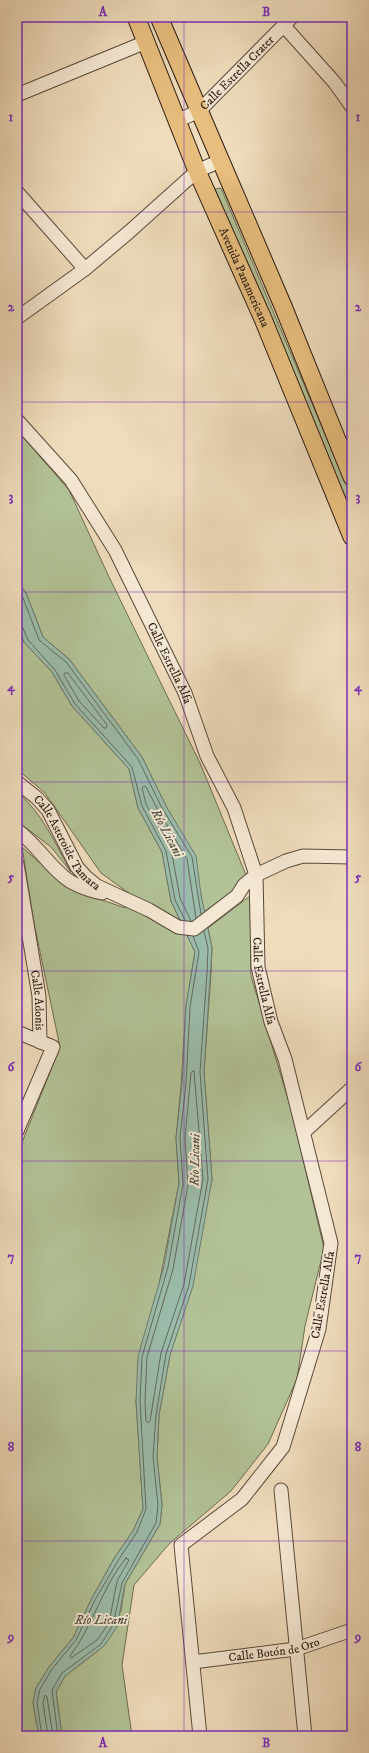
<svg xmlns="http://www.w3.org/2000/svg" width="369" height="1753" viewBox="0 0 369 1753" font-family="'IM FELL DW Pica',serif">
  <rect width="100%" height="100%" fill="#efdcbc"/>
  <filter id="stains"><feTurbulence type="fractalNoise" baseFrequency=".005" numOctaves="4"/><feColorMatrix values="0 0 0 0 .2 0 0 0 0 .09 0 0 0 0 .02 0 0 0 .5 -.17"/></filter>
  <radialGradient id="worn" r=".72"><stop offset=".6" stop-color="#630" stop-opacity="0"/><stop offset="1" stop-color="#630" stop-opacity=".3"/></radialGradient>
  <!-- green -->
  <g fill="#b2c296" stroke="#6c6c52">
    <polygon points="221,188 352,498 352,519 215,189"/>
    <polygon points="17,430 69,490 109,577 200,763 246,875 235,889 204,912 201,895 166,806 142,757 69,659 43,637 26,593 17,581"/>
    <polygon points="17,624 24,642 52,672 72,706 129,769 138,808 162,852 171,901 195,952 186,1006 181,1087 176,1138 179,1183 136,1401 143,1509 133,1531 115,1557 92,1598 73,1638 49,1667 36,1688 33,1703 39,1736 17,1736 17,1155 60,1047 34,923 22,847 68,888 125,908 130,894 101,873 45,793 17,769"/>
    <path d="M17,792C42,812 56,845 71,872L51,847L17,821Z"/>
    <polygon points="250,896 251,976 291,1109 324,1248 305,1326 297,1379 268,1444 231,1491 170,1543 134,1585 122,1665 132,1736 62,1736 56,1692 65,1676 99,1650 121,1611 125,1584 160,1524 162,1505 157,1457 159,1415 170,1355 212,1180 204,1072 211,973 212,948 208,928"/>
  </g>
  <!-- water -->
  <polygon fill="#9bbcab" stroke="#6d7a6c" points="17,581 26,593 43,637 69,659 142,757 166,806 196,856 201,895 212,948 204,1072 212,1179 193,1286 170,1355 159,1415 157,1457 162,1505 160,1524 125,1584 117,1627 104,1646 65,1676 56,1692 62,1736 39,1736 33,1703 36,1688 49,1667 73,1638 92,1598 115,1557 133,1531 143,1509 136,1401 138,1356 164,1266 179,1183 176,1138 182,1084 186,1006 195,952 171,901 162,852 138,808 129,769 72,706 52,672 24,642 17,624"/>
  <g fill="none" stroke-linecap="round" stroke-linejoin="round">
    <!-- shore -->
    <g stroke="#616a5c" stroke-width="1">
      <polyline points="17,588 22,595 39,640 66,662 138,759 162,808 192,857 201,914"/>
      <polyline points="17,624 22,626 28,640 55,670 75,704 132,767 142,806 166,851 175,900 185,920"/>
      <polygon points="65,673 68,673 107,725 106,728 104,728 79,701 64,675"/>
      <polyline points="191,921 180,898 171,849 146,804 142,788 144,786 146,787 158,810 187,859 196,918"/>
      <polygon points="194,1071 203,1179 184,1284 161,1353 150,1421 148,1423 146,1421 145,1401 147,1357 173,1269 188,1185 185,1138 191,1073"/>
      <path d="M126,1558L129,1560L117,1581L109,1623L97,1640L71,1658L70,1656C93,1626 102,1587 126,1558Z"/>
      <polyline points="42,1736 37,1703 40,1689 52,1669 76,1640 95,1600 119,1559 137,1532 146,1509 140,1401 142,1357 168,1267 183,1184 180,1137 186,1084 190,1007 199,952 193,936"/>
      <polyline points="48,1736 43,1703 45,1695 47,1697 53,1736"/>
      <polyline points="58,1736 52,1690 62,1673 101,1644 113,1625 122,1583 156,1523 158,1505 153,1457 156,1415 166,1354 189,1285 208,1179 200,1072 207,973 208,948 204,931"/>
    </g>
    <!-- minor casing -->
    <g stroke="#59483a" stroke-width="15">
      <g id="minor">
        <polyline points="284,26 335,83 352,107"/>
        <polyline points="17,95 146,42"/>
        <path id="s1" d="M177,121L199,111L292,17"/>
        <polyline points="17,192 85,269"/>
        <polyline points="17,318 85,269 129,232 197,171 220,161"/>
        <path id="s2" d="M17,420L71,480L115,550L185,693L207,756L234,808L256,875L258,967L271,1022L285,1059L331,1243L319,1329L283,1447L242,1499L181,1545L200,1736"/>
        <path id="s3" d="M17,782L37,798L48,810L77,867L86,877L97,886L149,910L178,927L194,929L237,896L244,885L256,875L286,861L303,856L352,857"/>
        <path d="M17,830C35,843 46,862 63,876C74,886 88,890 102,893"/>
        <path id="s4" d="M17,864L39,996L40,1042"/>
        <polyline points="17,1032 53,1047 17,1131"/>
        <polyline points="304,1132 352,1088"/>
        <polyline points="281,1490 305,1736"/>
        <path id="s5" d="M193,1662L296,1649L352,1630"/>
      </g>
    </g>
    <!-- major casing -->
    <g stroke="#27170e" stroke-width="19">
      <g id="major">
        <path id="s6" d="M136,17L197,171L263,319L352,537"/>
        <polyline points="159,17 283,306 352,477"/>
      </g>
    </g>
    <!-- minor -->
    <use href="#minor" stroke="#f5e8d3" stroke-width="13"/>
    <!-- major -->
    <use href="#major" stroke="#e8be7e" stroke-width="17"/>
  </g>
  <!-- grid -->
  <path fill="none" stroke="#7b2cbf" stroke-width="1" stroke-opacity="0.55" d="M184,17V1736M17,212H352M17,402H352M17,592H352M17,782H352M17,971H352M17,1161H352M17,1351H352M17,1541H352"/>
  <g text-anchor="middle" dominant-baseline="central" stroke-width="4" stroke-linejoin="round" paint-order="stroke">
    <!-- street labels -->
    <g font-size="12" fill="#27170e" stroke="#f5e8d3">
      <text stroke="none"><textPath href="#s1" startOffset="78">Calle Estrella Crater</textPath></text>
      <text stroke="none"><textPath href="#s6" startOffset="282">Avenida Panamericana</textPath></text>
      <text stroke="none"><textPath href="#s2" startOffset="289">Calle Estrella Alfa</textPath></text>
      <text stroke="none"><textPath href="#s3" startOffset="80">Calle Asteroide Tamara</textPath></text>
      <text stroke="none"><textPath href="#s2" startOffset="625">Calle Estrella Alfa</textPath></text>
      <text stroke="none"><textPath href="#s4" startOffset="138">Calle Adonis</textPath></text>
      <text transform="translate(323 1295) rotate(-80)">Calle Estrella Alfa</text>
      <text stroke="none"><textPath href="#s5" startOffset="82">Calle Botón de Oro</textPath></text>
    </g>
    <!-- water labels -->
    <g font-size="13" font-style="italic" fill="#505145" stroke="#f5e8d3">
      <text transform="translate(167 833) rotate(62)">Río Licani</text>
      <text transform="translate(195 1160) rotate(-89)">Río Licani</text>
      <text x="101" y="1620">Río Licani</text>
    </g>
  </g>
  <!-- margin -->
  <rect width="369" height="1753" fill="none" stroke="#efdcbc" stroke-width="44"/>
  <rect x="22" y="22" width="325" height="1709" fill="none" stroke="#7b2cbf" stroke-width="1.5"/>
  <g font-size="13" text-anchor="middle" font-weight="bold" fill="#7b2cbf">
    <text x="103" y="16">A</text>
    <text x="266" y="16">B</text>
    <text x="11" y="121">1</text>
    <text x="358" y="121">1</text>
    <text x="11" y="311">2</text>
    <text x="358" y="311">2</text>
    <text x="11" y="501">3</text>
    <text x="358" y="501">3</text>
    <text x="11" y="691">4</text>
    <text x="358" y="691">4</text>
    <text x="11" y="881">5</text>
    <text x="358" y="881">5</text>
    <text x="11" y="1071">6</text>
    <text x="358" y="1071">6</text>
    <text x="11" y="1261">7</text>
    <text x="358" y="1261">7</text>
    <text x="11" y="1451">8</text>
    <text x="358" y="1451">8</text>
    <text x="11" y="1641">9</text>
    <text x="358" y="1641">9</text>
    <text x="103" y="1747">A</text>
    <text x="266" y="1747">B</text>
  </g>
  <rect width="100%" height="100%" filter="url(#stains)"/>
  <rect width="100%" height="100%" fill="url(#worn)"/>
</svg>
